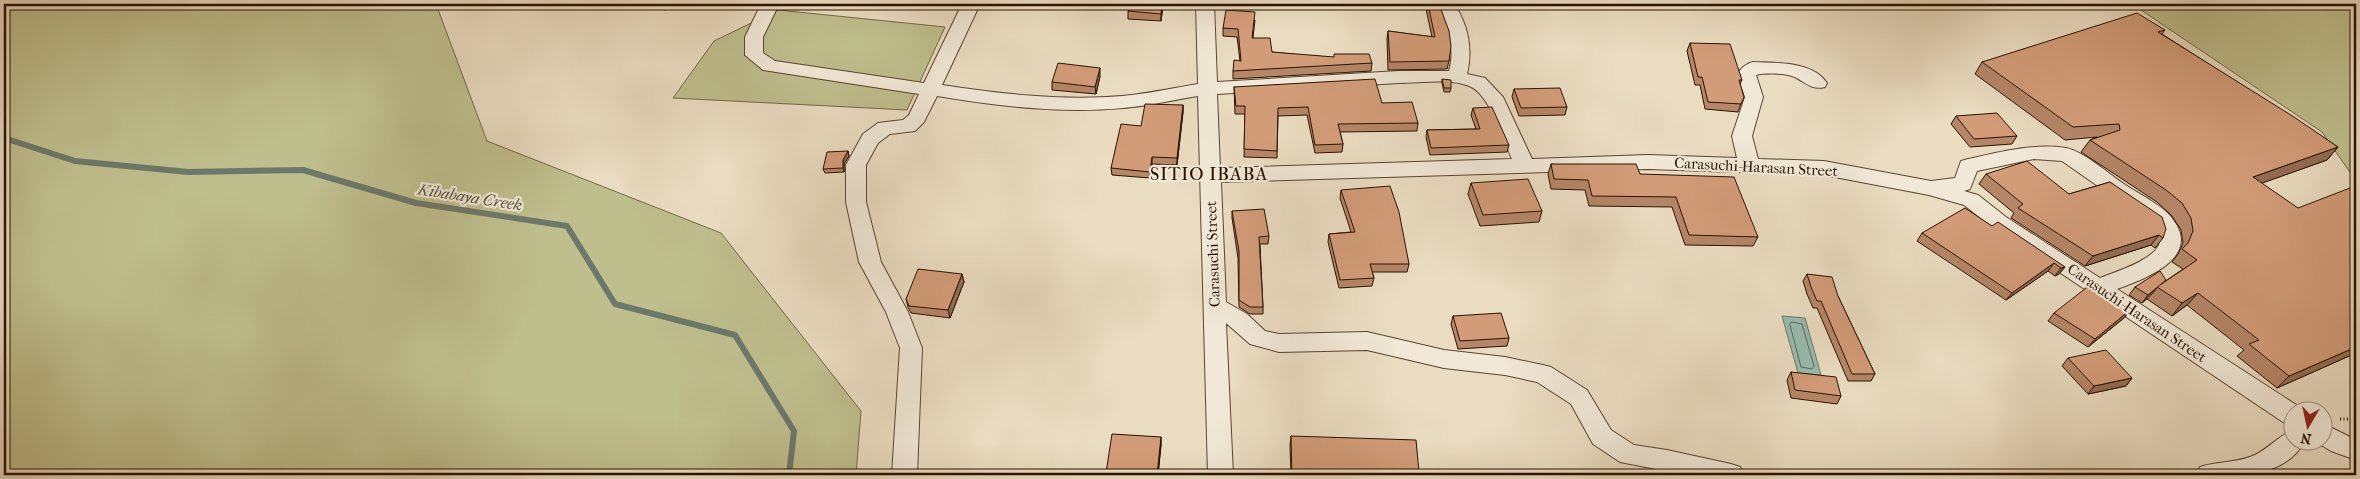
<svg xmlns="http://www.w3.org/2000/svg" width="2360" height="479" viewBox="0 0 2360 479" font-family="'IM FELL French Canon',serif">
  <rect width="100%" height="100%" fill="#eadcc1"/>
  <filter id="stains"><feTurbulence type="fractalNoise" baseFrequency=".004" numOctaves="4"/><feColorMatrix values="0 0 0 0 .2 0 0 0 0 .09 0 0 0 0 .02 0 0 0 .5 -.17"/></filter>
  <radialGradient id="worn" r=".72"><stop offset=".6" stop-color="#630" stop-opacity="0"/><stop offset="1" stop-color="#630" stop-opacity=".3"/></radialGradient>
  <!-- green -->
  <g fill="#bfbe8d" stroke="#746846">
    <polygon points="4,4 436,4 487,141 721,233 861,411 856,475 4,475"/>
    <polygon points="2132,4 2356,4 2356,181 2322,132"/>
    <polygon points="778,10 945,27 907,110 673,98 714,41"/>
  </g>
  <!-- water -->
  <polygon fill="#98bcb0" stroke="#6c786a" points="1782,316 1805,318 1821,375 1798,373"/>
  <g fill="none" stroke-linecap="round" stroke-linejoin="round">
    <!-- shore -->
    <polygon stroke="#606758" stroke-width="1" points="1792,322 1802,324 1814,366 1812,369 1801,367 1790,325"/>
    <!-- stream -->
    <polyline stroke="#6c786a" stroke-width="6" points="4,138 75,161 188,172 303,170 416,203 567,226 615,304 735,335 794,431 789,475"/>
    <!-- minor casing -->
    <g stroke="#594430" stroke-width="2">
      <g id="minor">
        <path d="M761,4H779L763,37V53L775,61L924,83L962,4H980L942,85C1001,94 1062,101 1122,96C1147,94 1173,88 1198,84L1196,4H1214L1217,82L1399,71H1449C1456,47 1447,29 1438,7L1440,4H1454C1468,24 1473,49 1467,74L1485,78L1503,97L1532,159L1648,155L1737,158L1732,136L1745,97L1737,74C1741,68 1746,64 1753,62C1776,63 1813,61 1827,83L1825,87C1810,91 1804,80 1792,76C1783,73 1764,73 1756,75L1763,97L1752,136L1758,159L1824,161L1931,181L1955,178L1961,161L1968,159C2001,152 2032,143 2066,148C2083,151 2109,174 2124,184C2137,193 2162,205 2171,217C2204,257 2147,278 2117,289L2301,408L2302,412H2292V425L2283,422L1992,227L1964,205L1929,195L1824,175L1648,169L1221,182L1226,302L1247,314L1265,331L1279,334L1367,332L1444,350L1505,357L1543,365L1551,367L1587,390L1611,430L1634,445L1667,450L1731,464L1740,467L1744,475H1687L1620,462L1593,444L1571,404L1537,382L1505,375L1444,368L1367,350L1279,352L1250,344L1226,323L1233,475H1208L1198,96C1173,100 1148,106 1123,108C1061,114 998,106 937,96L924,122L915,131L890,134L878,143L866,165V202L881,262L908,312L922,348L917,475H892L900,348L886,312L859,262L846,202V165L863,134L878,123L903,120L909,115L919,94L763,70L745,55V37ZM1399,83C1421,83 1449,78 1469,86C1489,93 1504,140 1512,159L1220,168L1217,94ZM2034,159L2062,161L2155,226C2157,230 2161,235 2160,241C2158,259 2115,272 2100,278L2006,217L1978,195L1964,191L1970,189L1977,171Z"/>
        <polygon points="2322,423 2356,440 2356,460 2331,451 2316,442 2322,442"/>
        <path d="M2292,431V442H2304C2284,479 2233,477 2196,475L2200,467C2218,461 2238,463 2255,455C2269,448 2278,436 2292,431Z"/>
      </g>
    </g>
    <!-- path -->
    <polyline stroke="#291200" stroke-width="3" stroke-dasharray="1 2.5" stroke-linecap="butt" points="2340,419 2356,419"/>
    <!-- minor -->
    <use href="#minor" fill="#f1e8d7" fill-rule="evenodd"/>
  </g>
  <!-- wall -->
  <g fill="#b58667" stroke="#291200">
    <polygon points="630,4 671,4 666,10"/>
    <polygon points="1425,4 1439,4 1449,61 1447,69 1388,70 1387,39 1388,31 1432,37"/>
    <polygon points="1163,6 1161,21 1128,19 1128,11"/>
    <polygon points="1255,20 1253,38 1272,52 1372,63 1371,71 1233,79 1233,71 1240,61 1237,37 1223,36 1223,28"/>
    <polygon points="2165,30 2162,34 2338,147 2327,160 2261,183 2356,353 2277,388 2237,356 2244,350 2187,305 2172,316 2147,299 2150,296 2142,303 2129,295 2135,287 2164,282 2183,269 2172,262 2178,254 2183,243 2181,230 2172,216 2157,202 2081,152 2090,140 2097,137 2065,140 1975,74 1982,62"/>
    <polygon points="1690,43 1742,80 1740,84 1741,104 1738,112 1705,109 1700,85 1695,85 1687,51"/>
    <polygon points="1100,76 1096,94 1052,90 1052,82"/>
    <polygon points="1442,79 1451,88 1450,92 1444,92 1442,83"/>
    <polygon points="1234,87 1382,103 1418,123 1417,131 1340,132 1343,144 1342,152 1315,153 1307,115 1278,116 1277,158 1244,157 1245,114 1235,114"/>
    <polygon points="1514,89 1567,107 1565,115 1519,116 1512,97"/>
    <polygon points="1183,105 1183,112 1177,165 1152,164 1150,178 1112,175 1111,168 1141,126"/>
    <polygon points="1473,108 1509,145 1507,152 1430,155 1426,137 1427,130 1476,129 1471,115"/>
    <polygon points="1956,116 2017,136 2012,144 1970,147 1951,124"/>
    <polygon points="848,151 849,156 844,164 844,172 825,173 823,169"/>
    <polygon points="1551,164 1640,174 1758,237 1753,246 1685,245 1672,207 1589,206 1585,190 1551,189 1548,174"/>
    <polygon points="1986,174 2069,194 2110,182 2163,238 2155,248 2151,245 2085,266 2011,218 2014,213 1979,184"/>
    <polygon points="1471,183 1542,211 1539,222 1480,226 1468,194"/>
    <polygon points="1341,190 1409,264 1407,272 1372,272 1374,278 1372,286 1339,288 1328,242 1329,234 1351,232 1340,198"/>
    <polygon points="1232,211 1269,236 1268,244 1260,244 1263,307 1263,314 1250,314 1239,307 1238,258 1232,218"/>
    <polygon points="1992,226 2065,267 2059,274 2055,276 2048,271 2006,300 1917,241 1922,233"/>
    <polygon points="962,274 964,282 950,318 911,313 908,307 906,299"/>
    <polygon points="1807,274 1838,296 1875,374 1871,381 1848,381 1817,308 1813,308 1807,294 1803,281"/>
    <polygon points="2130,310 2124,318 2088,347 2048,321 2054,313"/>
    <polygon points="1453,316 1509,338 1507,346 1458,349 1451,324"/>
    <polygon points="2068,358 2132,378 2126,386 2088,394 2062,366"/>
    <polygon points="1791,372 1841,396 1837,404 1791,398 1787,380"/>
    <polygon points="1291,436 1419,472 1418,475 1291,475 1290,445"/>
    <polygon points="1161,437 1161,445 1158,475 1107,475 1106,473"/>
  </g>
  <!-- shaded-wall -->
  <g fill="#936d54" stroke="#291200">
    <polygon points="664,4 671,4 666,10"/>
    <polygon points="1162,4 1163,4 1163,6 1161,21 1161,14"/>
    <polygon points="1100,68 1100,76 1096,94 1095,87"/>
    <polygon points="1183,105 1183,112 1177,165 1177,158"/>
    <polygon points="2338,147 2327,160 2243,190 2253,177"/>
    <polygon points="848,151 849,156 844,164 844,172 843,168 843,160"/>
    <polygon points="1152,157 1152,164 1150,178 1150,172"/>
    <polygon points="2159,235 2151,245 2085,266 2093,256"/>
    <polygon points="2054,263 2048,271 2006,300 2012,293"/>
    <polygon points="2065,267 2059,274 2055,276 2061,268"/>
    <polygon points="962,274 964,282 950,318 948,310"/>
    <polygon points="2157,288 2150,296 2142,303 2148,295"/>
    <polygon points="2198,293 2187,305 2172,316 2182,303"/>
    <polygon points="2130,310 2124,318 2088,347 2095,339"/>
    <polygon points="2356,347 2356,353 2277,388 2289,376"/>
    <polygon points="2132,378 2126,386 2088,394 2094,386"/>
    <polygon points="1161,437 1161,445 1158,475 1157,475"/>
  </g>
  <!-- building -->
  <g fill="#d29c78" stroke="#291200">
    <polygon points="1130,4 1162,4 1161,14 1128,11"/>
    <polygon points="1428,4 1439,4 1449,31 1451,46 1449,61 1390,62 1388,31 1435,37"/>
    <polygon points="1226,10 1255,12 1252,38 1270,38 1272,52 1334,57 1334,54 1369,54 1372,63 1233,71 1234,60 1241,61 1238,29 1223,28"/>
    <polygon points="2137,13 2165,30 2158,32 2294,117 2338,147 2253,177 2298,208 2350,188 2356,192 2356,347 2289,376 2249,344 2259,340 2198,293 2182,303 2157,287 2197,260 2182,249 2188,243 2193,231 2191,218 2182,203 2166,190 2090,140 2120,130 2119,124 2073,127 1982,62"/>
    <polygon points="1690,43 1730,44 1742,80 1739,80 1744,97 1741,104 1708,102 1702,77 1698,77"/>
    <polygon points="1058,63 1100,68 1095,87 1052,82"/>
    <polygon points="1375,79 1382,103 1412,102 1418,123 1338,124 1343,144 1315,145 1308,107 1278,108 1277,151 1244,149 1245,106 1236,106 1234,87"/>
    <polygon points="1442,79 1451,80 1451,88 1444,88"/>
    <polygon points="1560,88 1567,107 1521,108 1514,89"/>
    <polygon points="1145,104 1183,105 1177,158 1152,157 1150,172 1111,168 1121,124 1141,126"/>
    <polygon points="1492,107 1509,145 1431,148 1427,130 1480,129 1473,108"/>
    <polygon points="1997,113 2017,136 1974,139 1956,116"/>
    <polygon points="848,151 843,160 843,168 823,169 827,152"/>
    <polygon points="2027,161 2069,194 2110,182 2162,217 2166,229 2163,238 2159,235 2093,256 2018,208 2023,204 1986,174"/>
    <polygon points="1551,164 1636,164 1640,174 1734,177 1758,237 1689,235 1676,197 1592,196 1588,180 1554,179"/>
    <polygon points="1528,179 1542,211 1483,215 1471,183"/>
    <polygon points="1390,186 1399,212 1409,264 1370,264 1374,278 1340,280 1329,234 1355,232 1341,190"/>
    <polygon points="1965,208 1992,226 1998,222 2065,267 2061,268 2054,263 2012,293 1922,233"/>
    <polygon points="1264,209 1269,236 1259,237 1263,307 1250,307 1239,300 1239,251 1232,211"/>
    <polygon points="918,269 962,274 948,310 909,306 906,299"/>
    <polygon points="2160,271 2166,280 2148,295 2135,287"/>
    <polygon points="1807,274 1832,277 1838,296 1875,374 1852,374 1821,301 1817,301 1811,287"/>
    <polygon points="2091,284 2130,310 2095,339 2054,313"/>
    <polygon points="1501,313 1509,338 1460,341 1453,316"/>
    <polygon points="2106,350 2132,378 2094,386 2068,358"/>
    <polygon points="1791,372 1836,377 1841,396 1795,390"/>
    <polygon points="1112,434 1161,437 1157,475 1129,475 1106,473"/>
    <polygon points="1291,436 1416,440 1419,472 1360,470 1361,475 1292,475"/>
  </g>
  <g text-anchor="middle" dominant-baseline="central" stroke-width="4.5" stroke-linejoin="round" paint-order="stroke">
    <!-- street labels -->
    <g font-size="15" fill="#291200" stroke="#f1e8d7">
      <text transform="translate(1756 167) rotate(3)">Carasuchi-Harasan Street</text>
      <text transform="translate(1213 254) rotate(-92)">Carasuchi Street</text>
      <text transform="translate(2137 313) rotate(34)">Carasuchi-Harasan Street</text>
    </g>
    <!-- water labels -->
    <g font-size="16" font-style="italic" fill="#504e3e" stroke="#f1e8d7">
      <text transform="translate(470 197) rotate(9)">Kibabaya Creek</text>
    </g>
    <!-- quarter labels -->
    <g font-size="18" letter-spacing="1" fill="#291200" stroke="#f1e8d7">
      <text x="1209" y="174">SITIO IBABA</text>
    </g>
  </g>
  <!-- margin -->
  <rect width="2360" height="479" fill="none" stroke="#eadcc1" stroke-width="20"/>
  <rect x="5" y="5" width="2350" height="469" fill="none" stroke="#291200" stroke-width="2.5"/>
  <rect x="10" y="10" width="2340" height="459" fill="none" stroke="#291200"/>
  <!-- north arrow -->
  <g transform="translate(2308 426) rotate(189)"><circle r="24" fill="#f1e8d7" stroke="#a19281"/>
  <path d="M0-4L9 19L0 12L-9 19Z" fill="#8f2418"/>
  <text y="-8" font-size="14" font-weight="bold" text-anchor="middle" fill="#291200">N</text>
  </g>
  <rect width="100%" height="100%" filter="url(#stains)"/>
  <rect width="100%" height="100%" fill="url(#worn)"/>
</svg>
